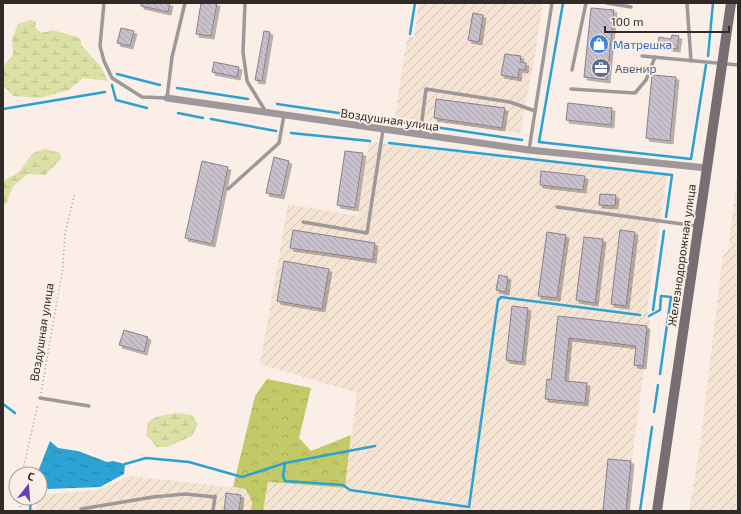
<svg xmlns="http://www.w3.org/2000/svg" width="741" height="514" viewBox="0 0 741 514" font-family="'Exo 2',sans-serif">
  <defs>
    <pattern id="industrial-furrows" width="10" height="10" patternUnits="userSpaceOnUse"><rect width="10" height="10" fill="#f5e4d3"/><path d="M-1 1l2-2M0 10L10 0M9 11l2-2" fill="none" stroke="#d2c4b5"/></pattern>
    <pattern id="forest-crowns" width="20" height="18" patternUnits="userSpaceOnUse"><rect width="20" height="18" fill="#c2c967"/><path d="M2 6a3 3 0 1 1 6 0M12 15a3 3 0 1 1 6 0" fill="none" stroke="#a7ad59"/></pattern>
    <pattern id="wetland-marsh" width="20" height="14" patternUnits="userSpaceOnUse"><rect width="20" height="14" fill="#dbe0a5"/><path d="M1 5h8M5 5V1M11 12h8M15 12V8" fill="none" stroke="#bcc08e"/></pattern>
    <pattern id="water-ripples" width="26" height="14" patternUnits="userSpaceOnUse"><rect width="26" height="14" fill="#2ca2d2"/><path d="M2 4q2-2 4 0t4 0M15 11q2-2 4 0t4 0" fill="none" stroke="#2684aa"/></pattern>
    <pattern id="building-back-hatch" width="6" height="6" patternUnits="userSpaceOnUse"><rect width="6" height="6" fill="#c8c0cc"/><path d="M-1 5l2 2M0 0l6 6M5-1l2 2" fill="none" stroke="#aca5af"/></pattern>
    <filter id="shadow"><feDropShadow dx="3" dy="3" stdDeviation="0" flood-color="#0004"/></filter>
  </defs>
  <rect width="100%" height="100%" fill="#fbeee6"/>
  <!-- industrial -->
  <g fill="url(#industrial-furrows)">
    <polygon points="419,3 543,3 535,55 520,133 395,117 407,37 414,37"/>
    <polygon points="369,142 667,175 647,309 650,322 632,460 628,511 263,511 268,482 345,488 357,393 260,364 288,204 358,216"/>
    <polygon points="738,169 738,511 689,511 699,452 723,255 728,251"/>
    <polygon points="130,476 246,489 252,502 251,511 37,511 36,498 40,498 40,495 98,490"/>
  </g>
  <!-- forest -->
  <polygon fill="url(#forest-crowns)" points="267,379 311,388 299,438 311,451 351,435 345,488 268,482 263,511 251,511 252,502 246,489 233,487 255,396"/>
  <!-- wetland -->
  <g fill="url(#wetland-marsh)">
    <polygon points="31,20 36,22 35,27 41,33 53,30 80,38 82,46 101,67 108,81 83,78 69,90 40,98 13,96 3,85 3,67 13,55 12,39 18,24"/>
    <polygon points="45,149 60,153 61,159 45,175 28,174 13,186 7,202 3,207 3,181 19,172 33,153"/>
    <polygon points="175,413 192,415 198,424 192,436 167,447 157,447 146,435 148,422 156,417"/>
  </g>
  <!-- water -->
  <polygon fill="url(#water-ripples)" points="50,441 58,448 78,451 107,462 113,461 125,464 124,474 100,487 48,489 40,480 40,474 37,474"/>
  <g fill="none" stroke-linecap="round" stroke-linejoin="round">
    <!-- stream -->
    <g stroke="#2ca2d2" stroke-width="2.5">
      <polyline points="563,3 539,142 691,159 706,65"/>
      <polyline points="410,34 415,3"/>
      <polyline points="708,56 713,3"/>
      <polyline points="117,74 160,85"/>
      <polyline points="112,85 116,100 147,108"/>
      <polyline points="177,88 248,99"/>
      <polyline points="277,104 414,124"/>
      <polyline points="3,109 105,92"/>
      <polyline points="178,113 203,118"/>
      <polyline points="211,119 276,131"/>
      <polyline points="428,126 522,140"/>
      <polyline points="291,133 370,141"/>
      <polyline points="389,143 672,175 666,217"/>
      <polyline points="653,310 664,231"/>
      <polyline points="649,316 660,310 661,296 671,297 660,374"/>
      <polyline points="3,404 15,413"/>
      <polyline points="654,412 658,385"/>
      <polyline points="285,463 283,476 285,481 343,485 350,490 469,507 498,300 501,297 640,315"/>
      <polyline points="125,464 146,458 189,462 242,477 285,463 375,446"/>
      <polyline points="30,511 31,498"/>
      <polyline points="640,511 652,427"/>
    </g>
  </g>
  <!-- building -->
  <g fill="url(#building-back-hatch)" stroke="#877f8a" filter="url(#shadow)">
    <polygon points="141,3 170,3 168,12 141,6"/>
    <polygon points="201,3 217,3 211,36 196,34"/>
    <polygon points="591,8 614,10 607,80 584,77"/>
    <polygon points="473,13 483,15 479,42 468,40"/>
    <polygon points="121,28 134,31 130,46 117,43"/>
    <polygon points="264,31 270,32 262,81 255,80"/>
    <polygon points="672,35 679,36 677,49 657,46 659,37 671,39"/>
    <polygon points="505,54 521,56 520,62 526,63 525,70 519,69 518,78 501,75"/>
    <polygon points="214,62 239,67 237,77 212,72"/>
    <polygon points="652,75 676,77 670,141 646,138"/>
    <polygon points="436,99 505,108 502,128 434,118"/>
    <polygon points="568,103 612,108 611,125 566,120"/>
    <polygon points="345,151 363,153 355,208 337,205"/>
    <polygon points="274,157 289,161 281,196 266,193"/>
    <polygon points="202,161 228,167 212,244 185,238"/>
    <polygon points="541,171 585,176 583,190 540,185"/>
    <polygon points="600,194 616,195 615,206 599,205"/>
    <polygon points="293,230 375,243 373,260 290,248"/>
    <polygon points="620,230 635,232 626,306 611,304"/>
    <polygon points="547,232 566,235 557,298 538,296"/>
    <polygon points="584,237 603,239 595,303 576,300"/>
    <polygon points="284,261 329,269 322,309 277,301"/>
    <polygon points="499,275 508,277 506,292 496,290"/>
    <polygon points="512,306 528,308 522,362 506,360"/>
    <polygon points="558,316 647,326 643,366 634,365 636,346 569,338 565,381 587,383 585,403 545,399 547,379 551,380"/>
    <polygon points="124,330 148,337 144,352 119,345"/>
    <polygon points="608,459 631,461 626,511 603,511"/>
    <polygon points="226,493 241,495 239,511 224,511"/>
  </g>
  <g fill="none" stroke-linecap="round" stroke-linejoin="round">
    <!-- path -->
    <g stroke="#a09691" stroke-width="1.5" stroke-dasharray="1 3" stroke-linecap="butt">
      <polyline points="41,393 63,267 65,234 75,192"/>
      <polyline points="22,474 38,404"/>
      <polyline points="20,511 21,498"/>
    </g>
    <!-- service -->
    <g stroke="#9f989a" stroke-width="3.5">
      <polyline points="104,3 100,46 104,61 112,78 142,97 167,98 172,57 185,3"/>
      <polyline points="245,3 243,52 247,81 266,112"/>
      <polyline points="607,3 631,7"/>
      <polyline points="687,3 691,61"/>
      <polyline points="642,56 738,65"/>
      <polyline points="572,70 586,3"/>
      <polyline points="571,89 635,93 646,80 655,57"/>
      <polyline points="420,135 426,89 510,102 535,111"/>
      <polyline points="529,150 552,3"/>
      <polyline points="228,189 279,143 284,115"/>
      <polyline points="557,207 697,226"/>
      <polyline points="303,222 367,233 383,130"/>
      <polyline points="40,398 89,406"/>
      <polyline points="84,511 81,509 153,497 185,494 215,497"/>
      <polyline points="213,511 215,496"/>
    </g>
    <!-- minor -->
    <polyline stroke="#9f989a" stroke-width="7" points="167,98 529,150 707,168"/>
    <!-- secondary -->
    <polyline stroke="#776e71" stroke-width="10" points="657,511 731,3"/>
  </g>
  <!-- icons -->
  <defs>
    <g id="shop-disc" transform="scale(1)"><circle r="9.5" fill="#3f7fe0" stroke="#fbeee6"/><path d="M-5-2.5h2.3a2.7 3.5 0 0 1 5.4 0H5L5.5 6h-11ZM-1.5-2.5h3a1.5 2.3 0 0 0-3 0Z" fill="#fff"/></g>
    <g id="office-disc" transform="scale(1)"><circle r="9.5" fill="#5c6f8a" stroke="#fbeee6"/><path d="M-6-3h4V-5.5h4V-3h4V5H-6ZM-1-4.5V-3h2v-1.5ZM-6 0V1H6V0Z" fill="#fff"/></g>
  </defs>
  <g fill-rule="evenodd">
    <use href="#shop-disc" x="599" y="44"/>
    <use href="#office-disc" x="601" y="68"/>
  </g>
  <g text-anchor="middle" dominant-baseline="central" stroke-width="3.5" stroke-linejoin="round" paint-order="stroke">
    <!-- shop labels -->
    <g font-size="12" fill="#366cbe" stroke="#fbeee6" text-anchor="start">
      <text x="613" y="44">Матрешка</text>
    </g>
    <!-- service labels -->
    <g font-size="12" fill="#4e5e75" stroke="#fbeee6" text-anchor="start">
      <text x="615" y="68">Авенир</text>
    </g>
    <!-- street labels -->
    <g font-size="12" fill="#302b28" stroke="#fbeee6">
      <text transform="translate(390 119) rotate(8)">Воздушная улица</text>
      <text transform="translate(681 255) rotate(-82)">Железнодорожная улица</text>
      <text transform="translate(41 332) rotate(-81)">Воздушная улица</text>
    </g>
  </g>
  <!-- border -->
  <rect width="741" height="514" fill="none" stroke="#302b28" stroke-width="8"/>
  <!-- north arrow -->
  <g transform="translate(28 486) rotate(17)"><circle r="19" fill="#fbeee6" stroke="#aaa09a"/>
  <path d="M0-3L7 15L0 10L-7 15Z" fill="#6142ba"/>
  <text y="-6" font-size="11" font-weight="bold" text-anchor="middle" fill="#302b28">С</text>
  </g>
  <!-- scale -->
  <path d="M605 26v6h124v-6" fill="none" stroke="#302b28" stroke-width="2"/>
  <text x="611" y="26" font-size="12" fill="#302b28" stroke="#fbeee6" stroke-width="3" paint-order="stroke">100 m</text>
</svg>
